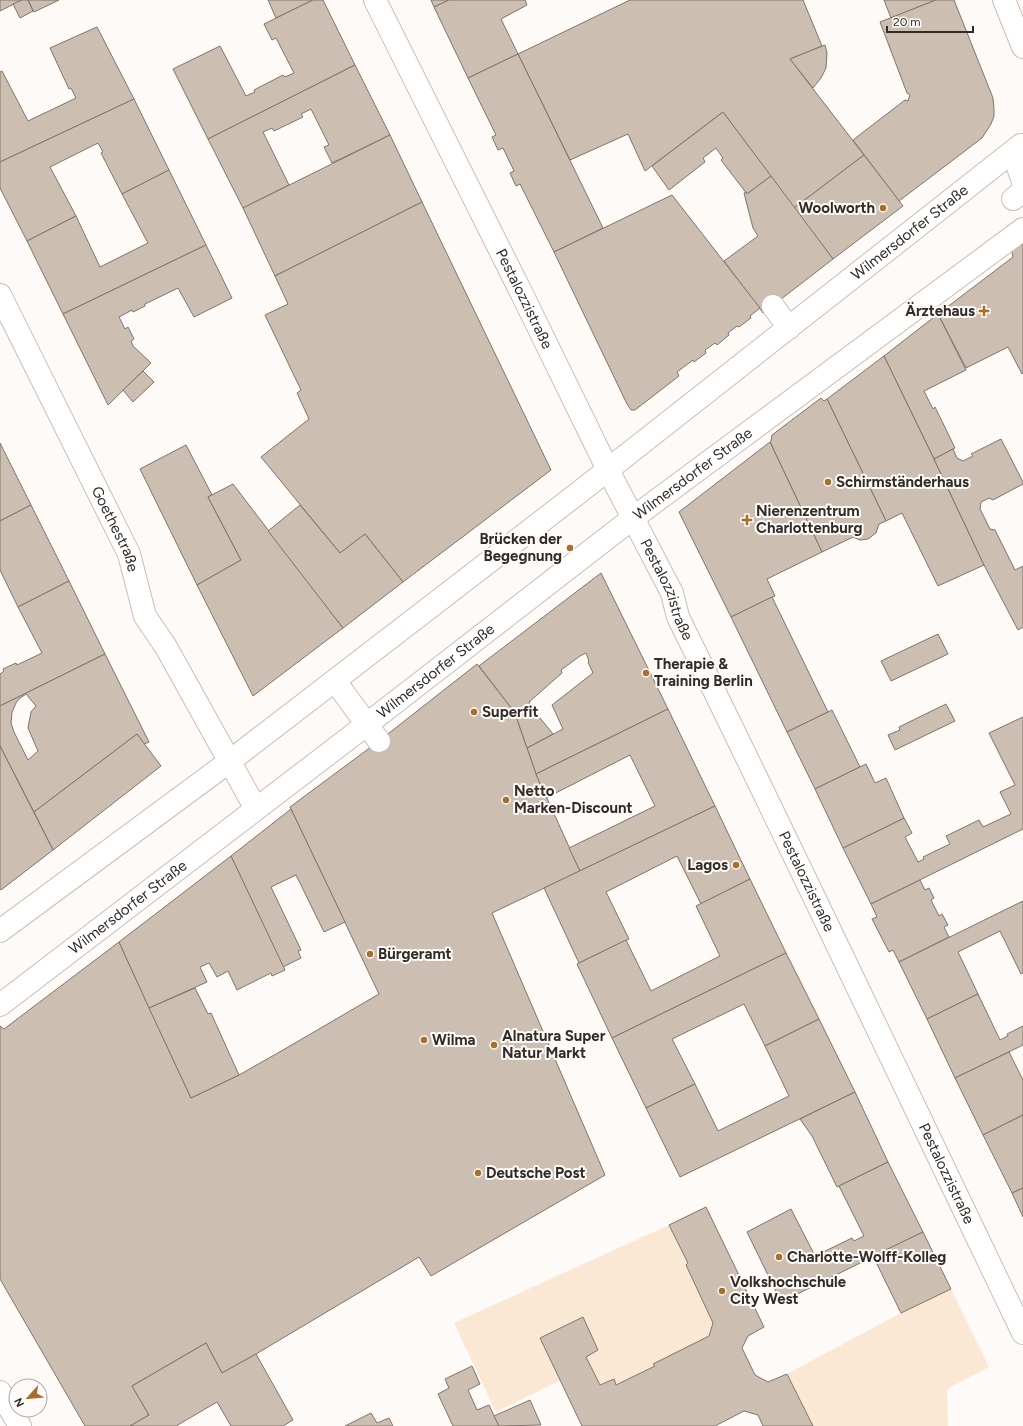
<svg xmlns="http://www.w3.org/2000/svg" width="1023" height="1426" viewBox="0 0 1023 1426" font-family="Figtree,sans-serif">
  <rect width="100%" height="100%" fill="#fdfaf8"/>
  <!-- green -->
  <g fill="#fae7d4">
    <polygon points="669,1225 688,1263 686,1266 713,1323 709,1336 654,1364 655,1366 616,1385 614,1379 600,1385 586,1357 598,1350 583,1317 540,1338 561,1380 496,1412 454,1323"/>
    <polygon points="951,1289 989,1367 947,1389 948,1426 813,1426 787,1374 901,1313"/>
  </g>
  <!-- building -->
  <g fill="#ccbfb2" stroke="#807468" fill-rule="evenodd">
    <polygon points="0,0 22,0 0,11"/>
    <polygon points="22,0 28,0 33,11 20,18 13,4"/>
    <polygon points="28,0 59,0 34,12"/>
    <polygon points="268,0 313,0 276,18"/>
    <polygon points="313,0 323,0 355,65 208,139 173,69 220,46 246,96 255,92 254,90 283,75 285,77 294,73 276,38 272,40 264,24"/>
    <polygon points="431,0 449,0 434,7"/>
    <polygon points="449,0 525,0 527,5 501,19 518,54 468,78 434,7"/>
    <polygon points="630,0 803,0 822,46 790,59 864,155 794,208 723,112 645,171 628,134 570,160 518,54"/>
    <polygon points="884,0 936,0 891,18"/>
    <polygon points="936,0 954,0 993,98 994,109 994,116 991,124 982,138 899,201 853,140 905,100 908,101 910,95 907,93 880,22"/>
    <polygon points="97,27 134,99 0,162 0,72 2,71 28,121 76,98 71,88 69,89 50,48"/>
    <polygon points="825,45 827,53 826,68 821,78 813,88 790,59"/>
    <polygon points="518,54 603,228 554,252 520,184 516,186 510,173 514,171 503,148 498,150 492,137 496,135 468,78"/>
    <polygon points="355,65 390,135 332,163 324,147 329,145 311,109 301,114 303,117 274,131 272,128 263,132 289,185 243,208 208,139"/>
    <polygon points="134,99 169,170 122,194 101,153 103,152 98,143 50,167 76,216 27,241 0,188 0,162"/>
    <polygon points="723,112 771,176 747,194 721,160 723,158 716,148 703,158 705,162 669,190 652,166"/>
    <polygon points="390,135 422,202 275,276 243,208"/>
    <polygon points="864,155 903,206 833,259 794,208"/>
    <polygon points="169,170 206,245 63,314 27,241 76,216 100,267 148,243 122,194"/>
    <polygon points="771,176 833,259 763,313 724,261 758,236 753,228 744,193 746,192 747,194"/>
    <polygon points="672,195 760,308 750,316 751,318 739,327 737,326 728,333 729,335 717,345 715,343 705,350 706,353 694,362 693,360 677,372 679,376 635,410 631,410 627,404 554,252"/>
    <polygon points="422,202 551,470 403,582 365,534 340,553 261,457 309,419 297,393 301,390 265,315 288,304 275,276"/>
    <polygon points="1023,244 1023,373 1022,374 1008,347 966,368 938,314 1013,257 1011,248"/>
    <polygon points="206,245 232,298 194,317 178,288 145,304 145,306 133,312 132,310 119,317 125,329 128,327 134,339 131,341 133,346 151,363 108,405 63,314"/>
    <polygon points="938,314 966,370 924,391 933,409 935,407 955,448 934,459 884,356"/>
    <polygon points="884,356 934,459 984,565 938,586 902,513 886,521 827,399"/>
    <polygon points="143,371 154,382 133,402 123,390"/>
    <polygon points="821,398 824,401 827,399 886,521 879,524 876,533 868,539 860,540 853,537 822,552 770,442 771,441 772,435"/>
    <polygon points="1001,439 1023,482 1023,484 993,500 989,498 981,502 980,509 990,529 995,530 1015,570 1023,566 1023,627 1018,630 984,565 934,459 953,449 957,458 963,461 973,456 971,454"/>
    <polygon points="770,442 822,552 767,579 775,596 731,617 679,512"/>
    <polygon points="0,443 31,505 0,521"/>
    <polygon points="186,445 212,495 208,497 241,560 197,585 140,469"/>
    <polygon points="233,484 343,628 253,696 197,585 241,560 208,497"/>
    <polygon points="31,505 69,581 18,607 0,570 0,521"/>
    <polygon points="300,505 340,553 365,534 403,582 343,628 268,531"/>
    <polygon points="601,573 668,709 536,774 527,748 563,729 552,705 593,673 588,662 589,661 586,653 580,656 561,670 562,673 529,702 532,708 517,719 512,709 479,666"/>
    <polygon points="69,581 105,654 0,706 0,674 4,671 3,669 16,663 17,665 42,653 18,607"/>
    <polygon points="772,597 828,712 787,732 731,617"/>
    <polygon points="938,634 948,654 891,681 881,661"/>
    <path d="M105,654L149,742L144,744L137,734L34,812L0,746V706ZM26,694L36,706L31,712L28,728L38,751L28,760L14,732L11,723L12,712L16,703L19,699Z"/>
    <polygon points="477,664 512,709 517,719 536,774 580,871 492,913 605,1175 431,1276 419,1257 256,1354 222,1373 206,1343 132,1386 149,1415 130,1426 85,1426 0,1279 0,1026 4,1029 119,942 191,1098 239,1075 283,1050 379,994 290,807 379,741"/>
    <polygon points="946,704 955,721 895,750 888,735 900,730 899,727"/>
    <polygon points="532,708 553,734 527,748 517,719"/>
    <polygon points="668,709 715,806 580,871 569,848 655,806 630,755 546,798 536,774"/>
    <polygon points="832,710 860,767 815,789 787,732"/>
    <polygon points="1023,717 1023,829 871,904 843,848 904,818 912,833 905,837 918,862 924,859 923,857 950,844 946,836 979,820 983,827 1011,814 1000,792 1015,785 989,733"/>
    <polygon points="137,734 161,766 53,850 34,812"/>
    <polygon points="0,746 53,850 1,890 0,888"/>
    <polygon points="866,764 875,783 886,778 904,818 843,848 815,789"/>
    <polygon points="715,806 750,879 701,904 677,856 606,892 629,939 579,963 544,888"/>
    <polygon points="291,809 345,922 324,932 296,875 271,887 301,950 298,951 301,958 283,967 231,856"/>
    <polygon points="231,856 285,970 272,976 271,973 237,990 228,971 217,977 209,963 200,967 207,982 149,1008 119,942"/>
    <polygon points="750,879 786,953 612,1038 577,964 626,940 651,991 720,956 696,906"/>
    <polygon points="920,880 925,890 929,888 934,898 931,900 939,916 942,914 948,925 944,927 949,937 899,962 893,950 889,952 872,919 877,917 871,904"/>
    <polygon points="1023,901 1023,973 1021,974 1000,931 958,952 978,994 927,1019 899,962"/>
    <polygon points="786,953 819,1019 765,1046 744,1004 672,1039 695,1084 646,1108 612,1038"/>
    <polygon points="195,988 208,1014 211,1013 239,1075 191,1098 149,1008"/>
    <polygon points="978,994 1000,1040 1008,1036 1007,1034 1023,1026 1023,1045 955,1078 927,1019"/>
    <polygon points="819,1019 855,1092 680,1177 646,1108 695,1084 718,1131 789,1096 765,1046"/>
    <polygon points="1009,1052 1023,1080 1023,1115 983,1135 955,1078"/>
    <polygon points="855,1092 888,1162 837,1187 812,1136 800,1119"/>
    <polygon points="1023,1115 1023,1188 1012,1193 983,1135"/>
    <polygon points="888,1162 923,1232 781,1302 747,1232 791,1209 815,1256 852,1238 854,1241 864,1236 839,1186"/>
    <polygon points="1023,1188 1023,1217 1012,1193"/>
    <polygon points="706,1207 764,1327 748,1336 742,1348 755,1375 768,1382 787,1374 813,1426 763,1426 758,1415 744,1411 715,1426 582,1426 540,1338 583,1317 598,1350 586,1357 600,1385 614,1379 616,1385 655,1366 653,1364 709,1336 713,1323 686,1265 688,1263 669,1225"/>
    <polygon points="923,1232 951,1289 901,1313 873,1256"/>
    <polygon points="206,1343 222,1373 256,1354 293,1420 283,1426 231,1426 217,1402 176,1426 130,1426 149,1415 132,1386"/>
    <polygon points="472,1366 480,1384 468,1390 477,1410 489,1405 499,1426 453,1426 438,1394 449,1388 445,1379"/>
    <polygon points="530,1400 541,1425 499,1426 494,1416"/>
    <polygon points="371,1413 377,1423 389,1418 393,1426 345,1426"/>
  </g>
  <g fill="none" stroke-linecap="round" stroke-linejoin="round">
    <!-- street casing -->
    <g stroke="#cbbeb2" stroke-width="24">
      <g id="street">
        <path id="s1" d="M375,0L523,296L608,470L672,593L678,617C795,854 908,1094 1023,1333"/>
        <polyline points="1013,152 1023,182"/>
        <polyline points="1013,199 1023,191"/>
        <path id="s2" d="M0,295L129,554L145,616L166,647L256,809"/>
        <polyline points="773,306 789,328"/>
        <polyline points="335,681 379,741"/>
        <path id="s3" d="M0,931L230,761L577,494L1021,145"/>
        <path id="s4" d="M0,1005L366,725L633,518L1023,229"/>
        <polyline points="0,1392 20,1426"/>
      </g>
    </g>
    <!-- secondary casing -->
    <g stroke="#cbbeb2" stroke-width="24">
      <polyline id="secondary" points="1004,0 1023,47"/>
    </g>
    <!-- street -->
    <use href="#street" stroke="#fff" stroke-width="22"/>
    <!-- secondary -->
    <use href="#secondary" stroke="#fff" stroke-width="22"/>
  </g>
  <!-- markers -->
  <g fill="#a76f2d" stroke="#fdfaf8" stroke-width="1.5">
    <circle cx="883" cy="208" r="4"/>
    <path d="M982 305h4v4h4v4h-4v4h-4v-4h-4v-4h4z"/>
    <circle cx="828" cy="482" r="4"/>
    <path d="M745 514h4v4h4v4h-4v4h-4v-4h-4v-4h4z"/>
    <circle cx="570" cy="548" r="4"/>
    <circle cx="646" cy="673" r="4"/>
    <circle cx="474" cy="712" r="4"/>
    <circle cx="506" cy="800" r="4"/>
    <circle cx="736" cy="865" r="4"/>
    <circle cx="370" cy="954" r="4"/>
    <circle cx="424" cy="1040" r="4"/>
    <circle cx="494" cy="1045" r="4"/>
    <circle cx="478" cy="1173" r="4"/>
    <circle cx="779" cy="1257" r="4"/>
    <circle cx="722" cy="1291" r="4"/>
  </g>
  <g text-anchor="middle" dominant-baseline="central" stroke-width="4" stroke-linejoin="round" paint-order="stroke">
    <!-- poi labels -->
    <g font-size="15" font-weight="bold" fill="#312c27" stroke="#fdfaf8" text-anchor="start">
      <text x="875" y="208" text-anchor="end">Woolworth</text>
      <text x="975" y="311" text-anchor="end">Ärztehaus</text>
      <text x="836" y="482">Schirmständerhaus</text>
      <text x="756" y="511">Nierenzentrum<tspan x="756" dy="17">Charlottenburg</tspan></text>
      <text x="562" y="539" text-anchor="end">Brücken der<tspan x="562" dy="17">Begegnung</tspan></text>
      <text x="654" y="664">Therapie &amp;<tspan x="654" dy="17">Training Berlin</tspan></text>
      <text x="482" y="712">Superfit</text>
      <text x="514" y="791">Netto<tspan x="514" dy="17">Marken-Discount</tspan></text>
      <text x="728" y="865" text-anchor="end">Lagos</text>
      <text x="378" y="954">Bürgeramt</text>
      <text x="502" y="1036">Alnatura Super<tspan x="502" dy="17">Natur Markt</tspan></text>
      <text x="432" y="1040">Wilma</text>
      <text x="486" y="1173">Deutsche Post</text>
      <text x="787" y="1257">Charlotte-Wolff-Kolleg</text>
      <text x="730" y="1282">Volkshochschule<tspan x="730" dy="17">City West</tspan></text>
    </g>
    <!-- street labels -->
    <g font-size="15" fill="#312c27" stroke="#fdfaf8">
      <text stroke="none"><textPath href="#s3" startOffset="1147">Wilmersdorfer Straße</textPath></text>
      <text stroke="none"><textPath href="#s1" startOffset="334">Pestalozzistraße</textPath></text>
      <text stroke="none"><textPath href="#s4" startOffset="873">Wilmersdorfer Straße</textPath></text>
      <text stroke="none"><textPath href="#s2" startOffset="261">Goethestraße</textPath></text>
      <text stroke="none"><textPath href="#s1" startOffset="658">Pestalozzistraße</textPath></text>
      <text stroke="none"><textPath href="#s4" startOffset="549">Wilmersdorfer Straße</textPath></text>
      <text stroke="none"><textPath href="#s1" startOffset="982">Pestalozzistraße</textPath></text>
      <text stroke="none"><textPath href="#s4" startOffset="161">Wilmersdorfer Straße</textPath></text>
      <text stroke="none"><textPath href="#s1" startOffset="1306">Pestalozzistraße</textPath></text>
    </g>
  </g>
  <!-- north arrow -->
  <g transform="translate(28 1398) rotate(243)"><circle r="19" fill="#fdfaf8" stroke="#aba8a4"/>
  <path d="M0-3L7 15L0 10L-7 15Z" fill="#a76f2d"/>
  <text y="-6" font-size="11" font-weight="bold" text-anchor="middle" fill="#312c27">N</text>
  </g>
  <!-- scale -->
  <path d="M887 26v6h86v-6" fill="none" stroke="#312c27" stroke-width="2"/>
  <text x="893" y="26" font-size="12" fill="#312c27" stroke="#fdfaf8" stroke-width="3" paint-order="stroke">20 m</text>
</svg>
